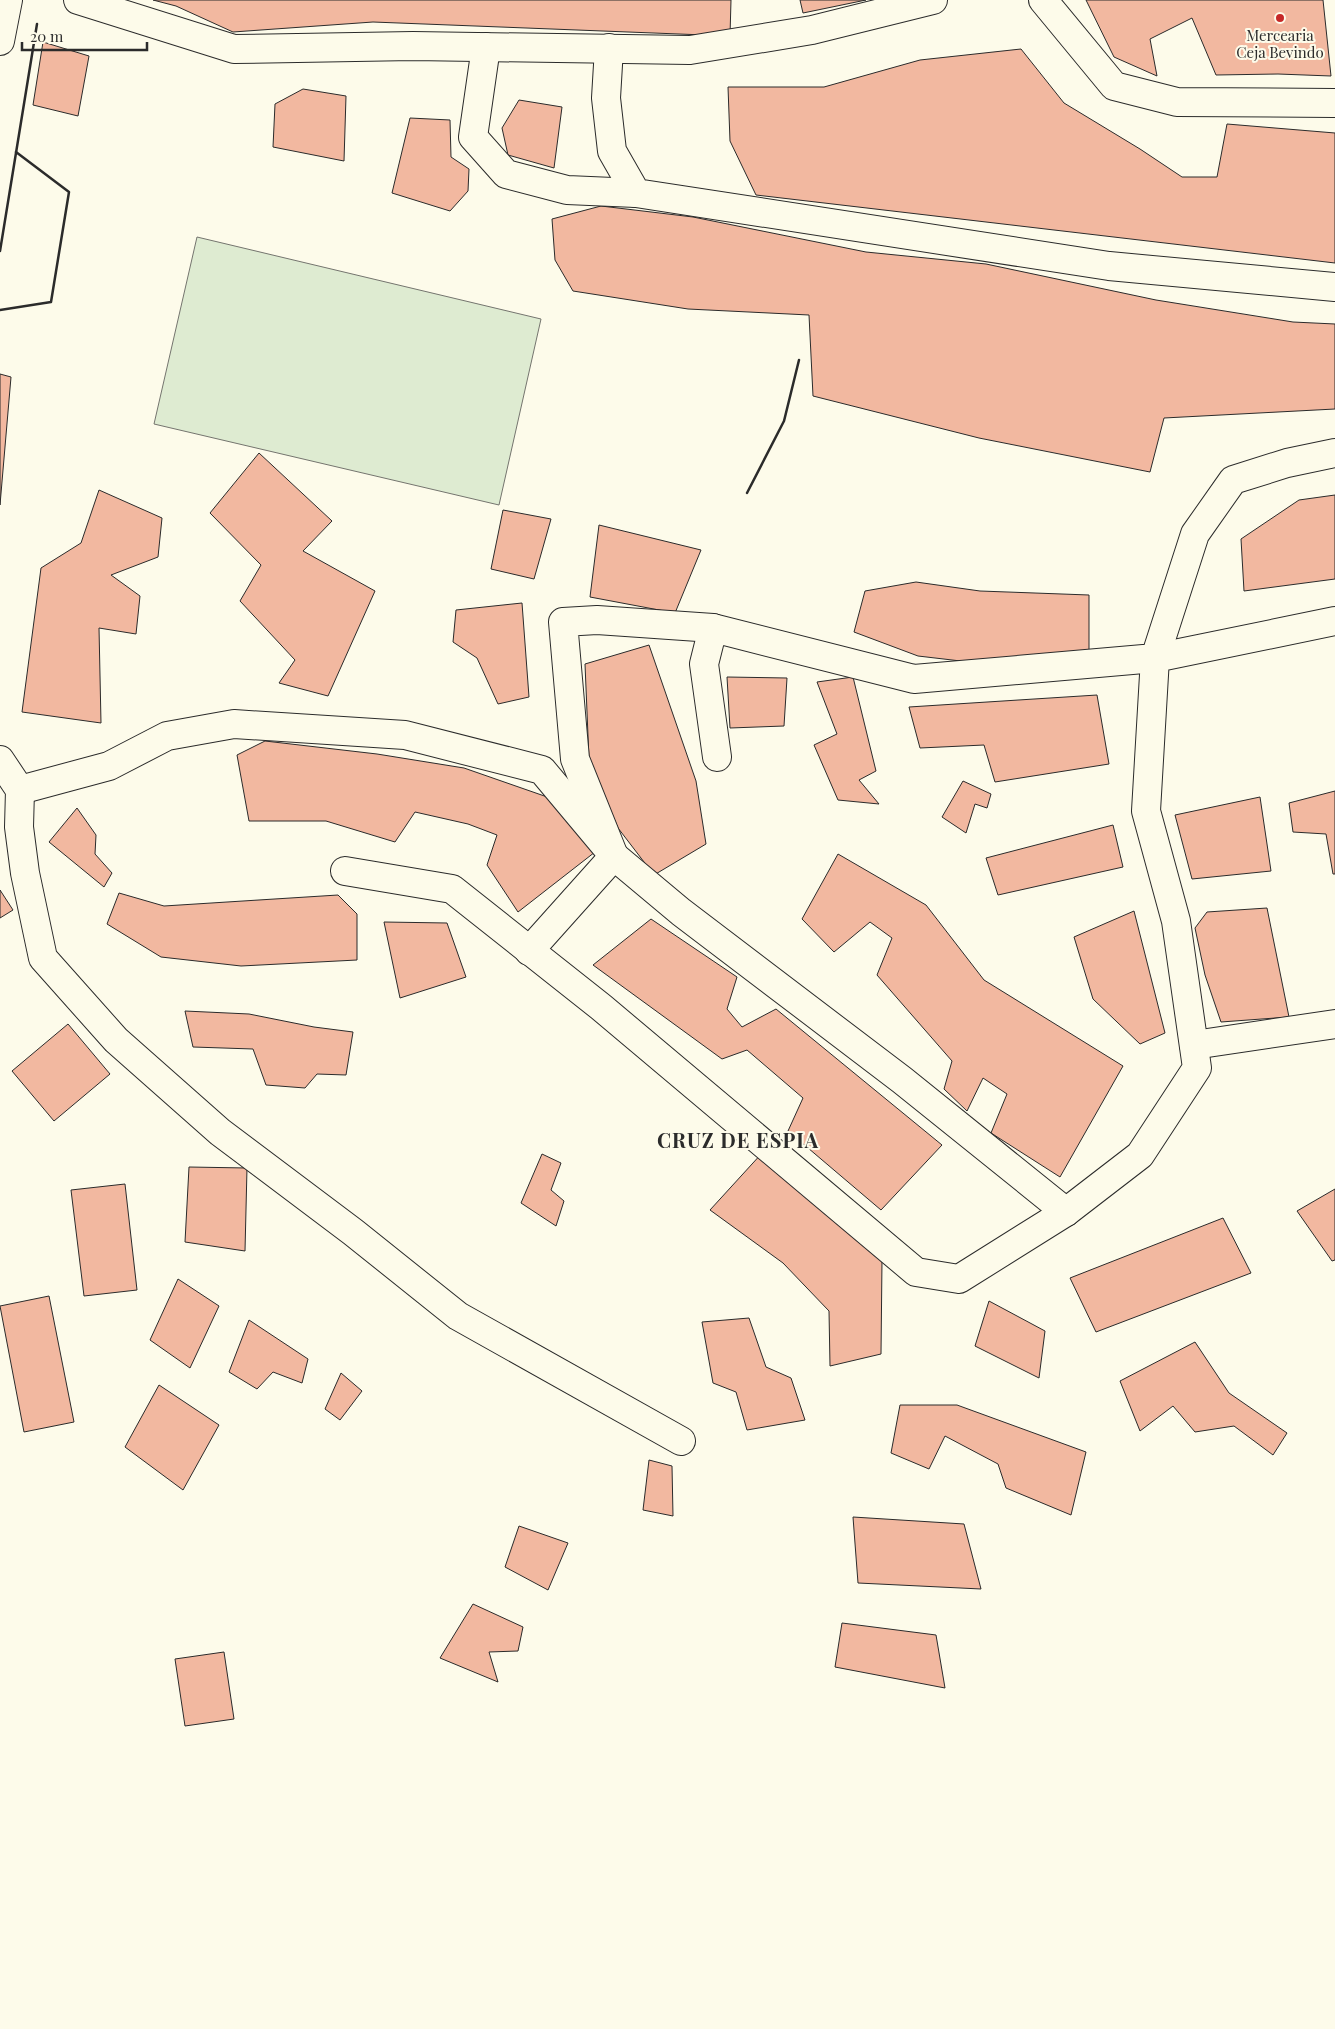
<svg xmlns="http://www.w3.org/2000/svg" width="1335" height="2029" viewBox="0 0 1335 2029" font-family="'Playfair Display',serif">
  <rect width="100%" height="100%" fill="#fdfbea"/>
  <!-- green -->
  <polygon fill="#deebd1" stroke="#74746e" points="197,237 541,319 499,505 154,424"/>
  <!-- building -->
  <g fill="#f2b8a0" stroke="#2b2b2b">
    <polygon points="153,0 731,0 730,36 373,22 233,32 176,6"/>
    <polygon points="800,0 866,0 803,13"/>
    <polygon points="1086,0 1323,0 1331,76 1278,74 1216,75 1192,18 1150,39 1157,76 1114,57"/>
    <polygon points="43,42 89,56 78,116 33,105"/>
    <polygon points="1021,49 1064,103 1140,149 1182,177 1217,177 1227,124 1335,133 1335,263 756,195 730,141 728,87 824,87 920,60"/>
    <polygon points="303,89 346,96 344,161 273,147 275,104"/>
    <polygon points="519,100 562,107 554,168 508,155 502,128"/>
    <polygon points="410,118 450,120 451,157 469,169 468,191 450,211 392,193"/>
    <polygon points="601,206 693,217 866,252 986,264 1156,300 1293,322 1335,324 1335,409 1164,418 1150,472 979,438 813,396 809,315 688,309 573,291 555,260 552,219"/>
    <polygon points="0,374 11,377 0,505"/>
    <polygon points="259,453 332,521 303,551 375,591 328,696 279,683 295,660 240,601 261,565 210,513"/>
    <polygon points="99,490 162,518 158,557 111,575 140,596 136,634 99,628 101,723 22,712 41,568 81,543"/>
    <polygon points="1335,495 1335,579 1244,591 1241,539 1299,500"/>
    <polygon points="503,510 551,519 534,579 491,569"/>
    <polygon points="599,525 701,550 675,613 590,597"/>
    <polygon points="916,582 980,591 1089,595 1089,656 1012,667 918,656 854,632 865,591"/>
    <polygon points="522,603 529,697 498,704 477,658 453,642 456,610"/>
    <polygon points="649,645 696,781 706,844 654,875 618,828 589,760 585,664"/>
    <polygon points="727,677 787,678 784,726 730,728"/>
    <polygon points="853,677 876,771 859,780 879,804 838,800 814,745 837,734 817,682"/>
    <polygon points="1097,695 1109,764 995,782 984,745 920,748 909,707"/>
    <polygon points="265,741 377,754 464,768 553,799 595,852 518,912 487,865 497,835 468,824 415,812 395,842 326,821 249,821 237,755"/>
    <polygon points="963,781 991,794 987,808 975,804 966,833 942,817"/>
    <polygon points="1335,791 1335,874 1333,874 1326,834 1293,832 1289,803"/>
    <polygon points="1260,797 1271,871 1192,879 1175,815"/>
    <polygon points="77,808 96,835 95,854 112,873 104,887 49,842"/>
    <polygon points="1113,825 1123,867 998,895 986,858"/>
    <polygon points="838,854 926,905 984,980 1123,1066 1060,1177 991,1133 1007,1094 983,1078 967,1111 944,1089 952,1061 877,975 892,938 870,922 834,952 802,919"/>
    <polygon points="0,890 13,910 0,918"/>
    <polygon points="119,893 164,906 338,895 357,914 357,960 241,966 161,957 107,924"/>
    <polygon points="1267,908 1289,1017 1221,1022 1205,975 1195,928 1207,912"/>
    <polygon points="1134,911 1165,1033 1140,1044 1093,999 1074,937"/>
    <polygon points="651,919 737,977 727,1009 742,1027 776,1009 942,1145 881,1210 788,1131 803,1098 747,1050 722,1059 593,965"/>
    <polygon points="384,922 447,923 466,977 400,998"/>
    <polygon points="185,1011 249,1014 314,1027 353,1032 346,1075 317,1074 305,1088 266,1085 253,1049 193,1047"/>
    <polygon points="68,1024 110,1074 54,1121 12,1071"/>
    <polygon points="763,1152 882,1261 881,1354 830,1366 829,1311 783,1263 710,1210"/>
    <polygon points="542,1154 561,1163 551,1190 564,1201 556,1226 521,1203"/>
    <polygon points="189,1167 247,1168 245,1251 185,1242"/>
    <polygon points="125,1184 137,1290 84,1296 71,1190"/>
    <polygon points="1335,1189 1335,1260 1332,1261 1297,1211"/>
    <polygon points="1223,1218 1251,1273 1096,1332 1070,1278"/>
    <polygon points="178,1279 219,1306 190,1368 150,1340"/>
    <polygon points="49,1296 74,1422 24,1432 0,1306"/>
    <polygon points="989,1301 1045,1331 1039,1378 975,1346"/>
    <polygon points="749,1318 766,1367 791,1378 805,1420 747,1430 736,1392 713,1383 702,1322"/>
    <polygon points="249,1320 308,1359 302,1383 273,1372 257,1389 229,1372"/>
    <polygon points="1195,1342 1229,1393 1287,1433 1273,1455 1234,1426 1195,1432 1173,1406 1140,1431 1120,1381"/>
    <polygon points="341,1373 362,1391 340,1420 325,1409"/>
    <polygon points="159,1385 219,1425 183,1490 125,1447"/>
    <polygon points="900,1405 957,1405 1086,1452 1071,1515 1006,1488 998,1464 945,1436 929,1469 891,1453"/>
    <polygon points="649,1460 672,1466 673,1516 643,1510"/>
    <polygon points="853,1517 964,1524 981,1589 858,1583"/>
    <polygon points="519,1526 568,1543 548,1590 505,1567"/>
    <polygon points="473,1604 523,1627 518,1651 489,1652 498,1682 440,1658"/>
    <polygon points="842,1623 936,1635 945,1688 835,1667"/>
    <polygon points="224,1652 234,1719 185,1726 175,1659"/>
  </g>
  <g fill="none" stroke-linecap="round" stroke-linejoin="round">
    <!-- minor casing -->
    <g stroke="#2b2b2b" stroke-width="30">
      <g id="minor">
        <polyline points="78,0 234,49 413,46 690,50 812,30 933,0"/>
        <polyline points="1043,0 1114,86 1177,102 1335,103"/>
        <polyline points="0,41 8,0"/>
        <polyline points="486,47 473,137 506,174 567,190 636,193"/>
        <polyline points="609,48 606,98 612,151 636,193 1109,266 1335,287"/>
        <polyline points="717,757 704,664 713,628 914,679 1155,658 1195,534 1233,480 1287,463 1335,453"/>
        <polyline points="0,760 20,790 19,827 25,873 43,958 116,1040 220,1132 353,1232 458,1316 681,1441"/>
        <polyline points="20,790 109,766 167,736 234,724 405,735 542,770 614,856 681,912 902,1080 1066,1212"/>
        <polyline points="345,871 452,889 601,1007 916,1272 959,1279 1066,1212 1140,1155 1197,1068 1176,921 1146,811 1155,658 1335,621"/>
        <polyline points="529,951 614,856 575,759 563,622 597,620 713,628"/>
        <polyline points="1194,1045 1335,1024"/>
      </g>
    </g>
    <!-- minor -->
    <use href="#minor" stroke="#fdfbea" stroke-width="28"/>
    <!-- wall -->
    <g stroke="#2b2b2b" stroke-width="2.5">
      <polyline points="0,251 37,24"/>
      <polyline points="0,310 51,302 69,192 16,152"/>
      <polyline points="747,493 784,421 799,360"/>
    </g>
  </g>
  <!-- markers -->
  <circle fill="#c62828" stroke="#fdfbea" stroke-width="2" cx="1280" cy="18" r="5"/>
  <g text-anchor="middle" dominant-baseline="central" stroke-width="4" stroke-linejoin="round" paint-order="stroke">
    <!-- poi labels -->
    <g font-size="15" fill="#2b2b2b" stroke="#fdfbea">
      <text x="1280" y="35">Mercearia<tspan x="1280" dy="17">Ceja Bevindo</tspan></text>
    </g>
    <!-- district labels -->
    <g font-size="20" font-weight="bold" letter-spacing="1" fill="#2b2b2b" stroke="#fdfbea">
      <text x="738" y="1139">CRUZ DE ESPIA</text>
    </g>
  </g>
  <!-- scale -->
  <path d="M22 42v8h125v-8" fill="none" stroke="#2b2b2b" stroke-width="2.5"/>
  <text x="30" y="42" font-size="15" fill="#2b2b2b" stroke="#fdfbea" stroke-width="4" paint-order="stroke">20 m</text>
</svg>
